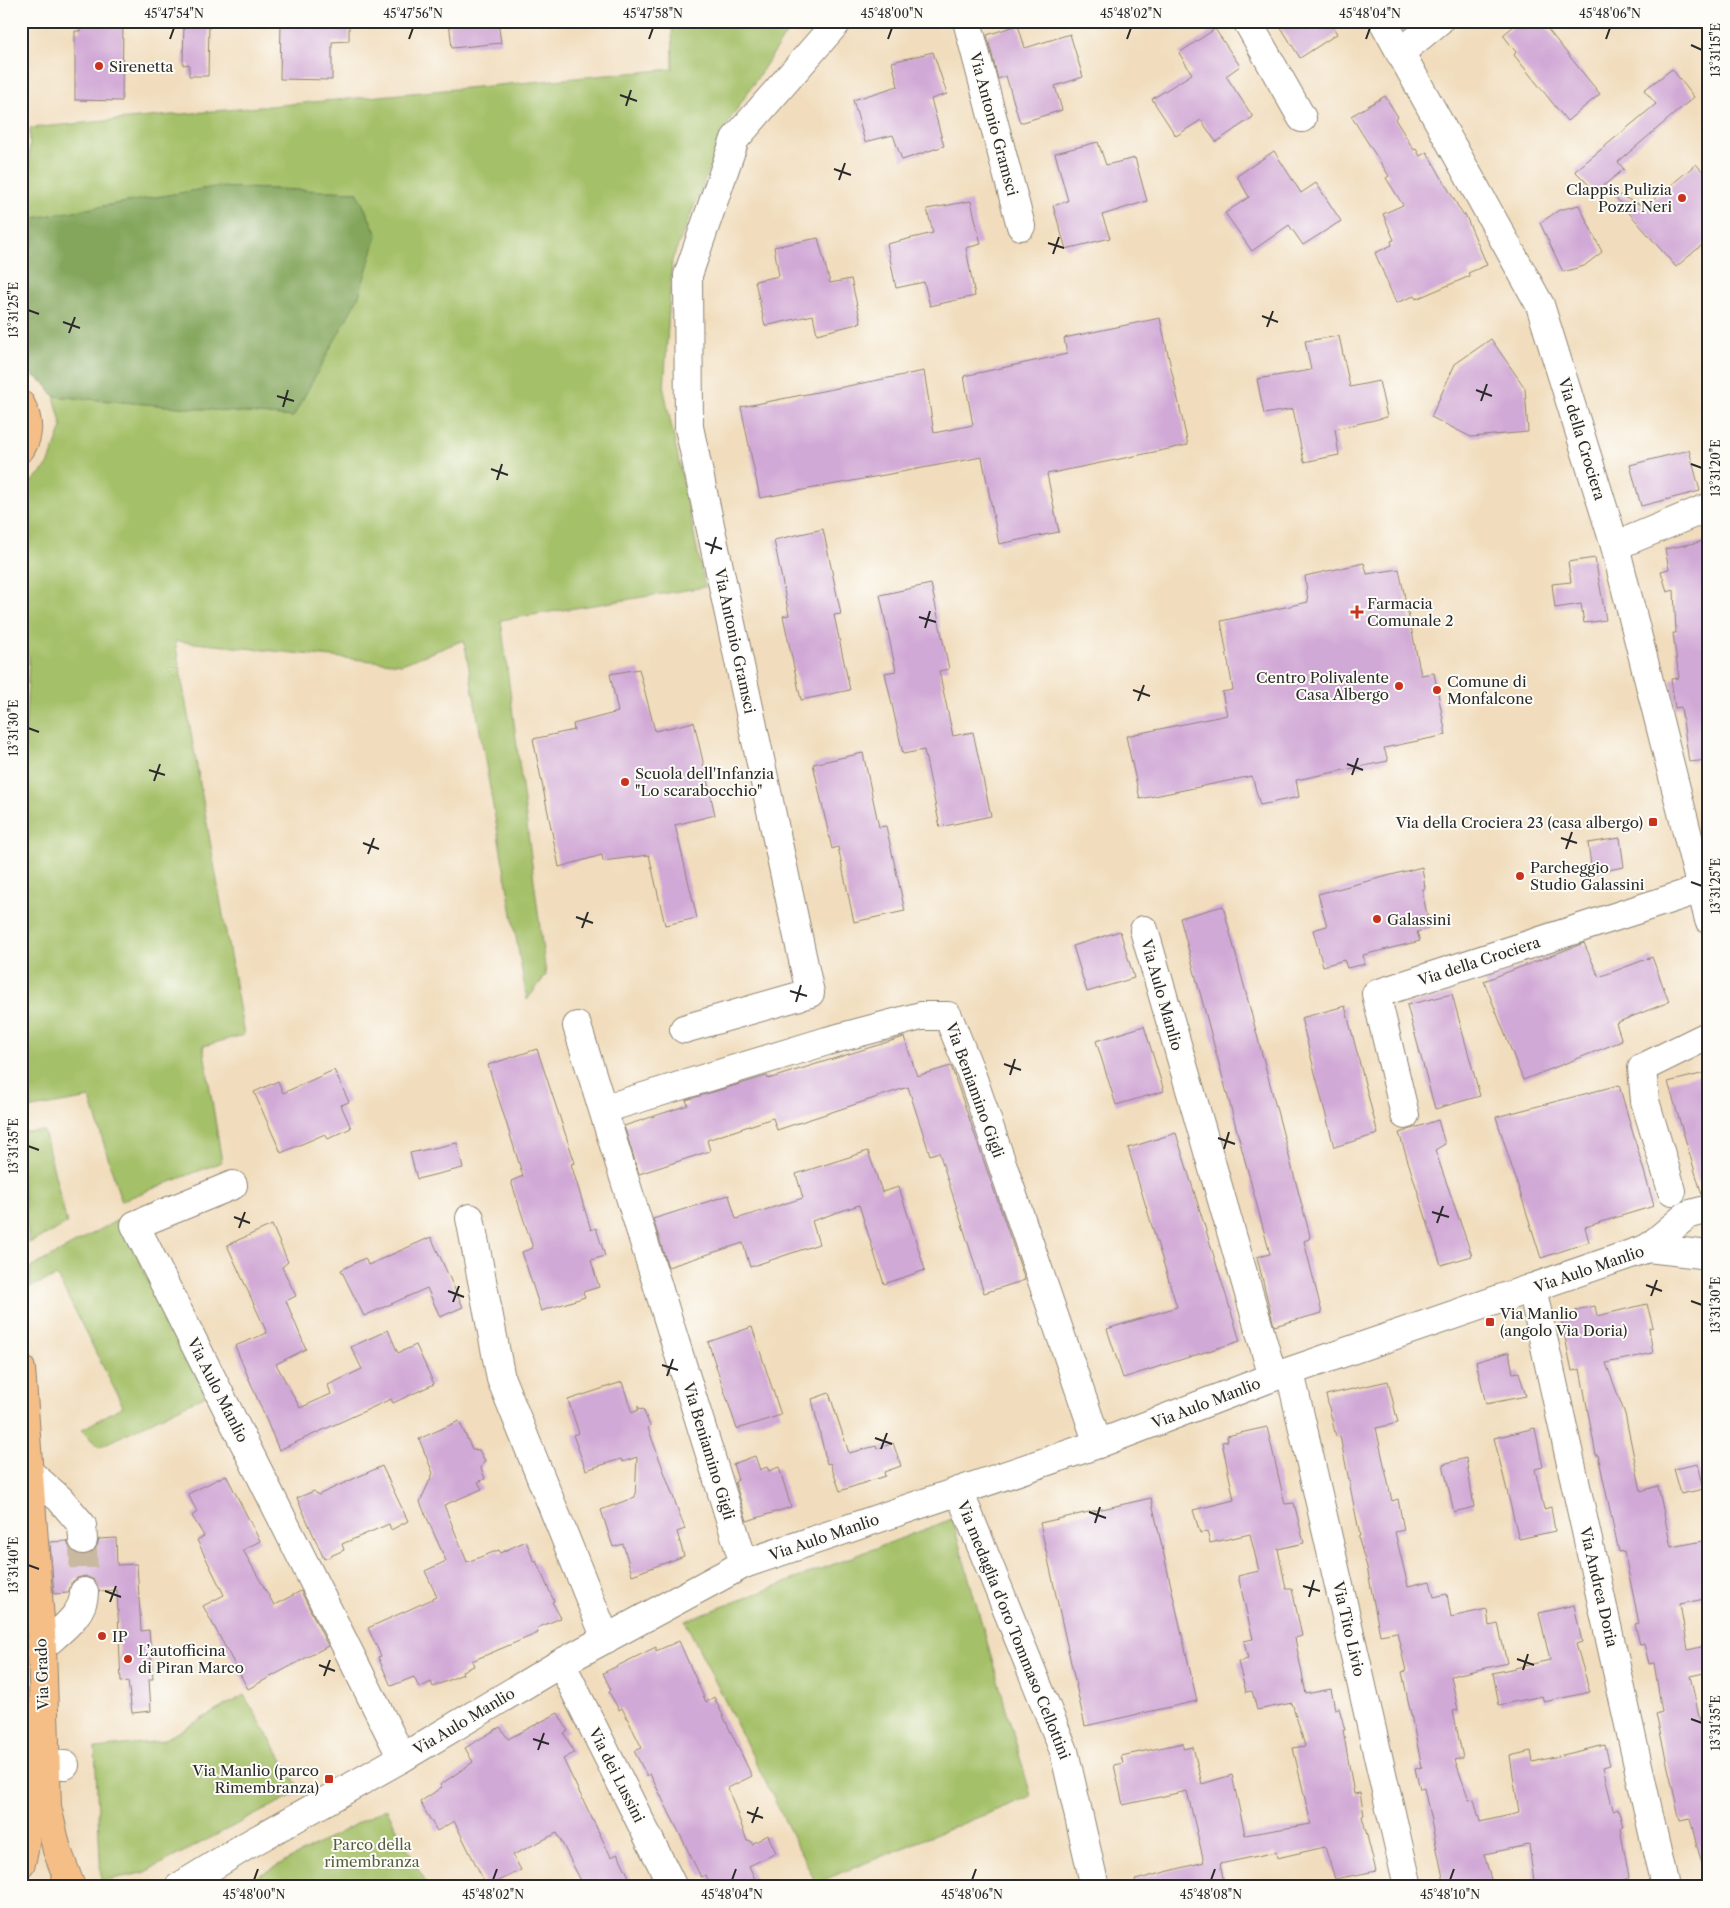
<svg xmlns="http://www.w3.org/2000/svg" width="1730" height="1908" viewBox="0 0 1730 1908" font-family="'Libre Caslon Text',serif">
  <rect width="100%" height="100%" fill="#fdfcf7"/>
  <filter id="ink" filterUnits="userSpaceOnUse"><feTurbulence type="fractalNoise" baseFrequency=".02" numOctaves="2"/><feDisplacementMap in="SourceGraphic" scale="10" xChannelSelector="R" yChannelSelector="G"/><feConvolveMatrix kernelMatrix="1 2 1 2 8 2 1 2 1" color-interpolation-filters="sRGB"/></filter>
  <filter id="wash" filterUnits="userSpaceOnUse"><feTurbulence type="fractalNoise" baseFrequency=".0096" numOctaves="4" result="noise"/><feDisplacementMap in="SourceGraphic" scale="20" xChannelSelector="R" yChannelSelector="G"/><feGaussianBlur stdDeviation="1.12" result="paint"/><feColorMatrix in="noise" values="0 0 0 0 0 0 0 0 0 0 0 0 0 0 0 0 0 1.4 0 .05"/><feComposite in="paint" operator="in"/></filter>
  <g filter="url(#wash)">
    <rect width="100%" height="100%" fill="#f1ddbd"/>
    <!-- green -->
    <g fill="#a4c068" stroke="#68764a">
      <polygon points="672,21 780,21 788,31 729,121 672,260 664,390 705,587 501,620 546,975 527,1000 464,640 402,664 175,641 244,1035 203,1046 222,1162 121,1201 90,1098 21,1110 21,827 29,656 21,648 21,501 24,489 48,465 62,427 54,396 293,417 377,235 357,192 215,187 28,219 30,128 673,69"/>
      <polygon points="44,1131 67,1224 29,1243 21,1173 21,1132"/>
      <polygon points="125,1216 144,1272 206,1395 99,1447 81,1430 123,1406 57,1276 30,1287 30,1268"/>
      <polygon points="952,1519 1031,1796 816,1883 685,1621"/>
      <polygon points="244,1695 301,1791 143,1873 101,1881 95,1748 162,1741"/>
      <polygon points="386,1808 428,1887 237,1887"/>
    </g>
    <!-- forest -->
    <polygon fill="#83a65c" stroke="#576844" points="215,187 357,192 377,235 359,296 293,417 54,396 44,383 25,370 28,219"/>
    <g id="blocks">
      <!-- building -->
      <g fill="#d1a9d6">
        <polygon points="79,21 123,21 122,101 75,100 75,31 80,31"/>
        <polygon points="209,21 208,76 189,76 189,64 183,65 184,22"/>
        <polygon points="281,21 349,21 349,41 332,42 332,80 280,79"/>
        <polygon points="449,21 498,21 501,43 452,48"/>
        <polygon points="1277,21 1330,21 1337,34 1300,58"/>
        <polygon points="1520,21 1541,21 1600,94 1567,121 1514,55 1516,52 1503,35"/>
        <polygon points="1018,25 1025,48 1070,34 1083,77 1055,86 1062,110 1020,123 1006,76 998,79 987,35"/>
        <polygon points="1215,29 1240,66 1226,76 1253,117 1216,142 1201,120 1176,136 1152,99 1192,74 1179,53"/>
        <polygon points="933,52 947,94 931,99 944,146 902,160 893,135 865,142 853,100 898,86 892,62"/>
        <polygon points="1672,69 1694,97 1618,162 1624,169 1596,192 1575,171 1656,104 1644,90"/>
        <polygon points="1385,96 1398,117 1395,119 1414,150 1416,149 1420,156 1427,152 1463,215 1465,214 1487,265 1468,273 1470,276 1416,299 1414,296 1396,303 1375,253 1392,245 1391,241 1394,240 1383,214 1403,205 1386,178 1389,176 1351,116"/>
        <polygon points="1098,142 1106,165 1135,158 1147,201 1102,215 1110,238 1066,249 1053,206 1068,201 1055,153"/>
        <polygon points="1274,151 1301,193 1316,183 1341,221 1303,245 1289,225 1252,251 1225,213 1249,197 1237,176"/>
        <polygon points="1696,164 1709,179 1709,239 1676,267 1610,191 1645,207"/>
        <polygon points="971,201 981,244 966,248 975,296 930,306 924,282 896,288 887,244 933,233 927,209"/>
        <polygon points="1579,205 1602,252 1584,266 1563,272 1540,223 1559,210"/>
        <polygon points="818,238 830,283 851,279 861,323 817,334 813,315 765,326 755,281 779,276 774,247"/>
        <polygon points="1160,318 1188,445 1047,474 1059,532 999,544 982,457 760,498 741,407 924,371 934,433 973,425 964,376 1067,354 1064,338"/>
        <polygon points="1339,336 1350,387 1379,381 1387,417 1335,429 1339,455 1304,462 1293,409 1264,414 1257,379 1311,370 1305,341"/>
        <polygon points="1491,339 1525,388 1528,432 1471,437 1431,417 1455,364"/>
        <polygon points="1689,450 1700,491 1641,506 1630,465"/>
        <polygon points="823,529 841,614 834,615 850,690 801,700 783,616 789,615 774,540"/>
        <polygon points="1705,541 1709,557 1709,581 1704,582 1709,618 1709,760 1689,762 1681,707 1675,708 1671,679 1679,678 1673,633 1676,633 1674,590 1667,592 1661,571 1669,569 1665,549"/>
        <polygon points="1595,558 1606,620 1584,623 1581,604 1555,608 1552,584 1571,582 1568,562"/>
        <polygon points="1364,563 1367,574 1399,569 1421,675 1434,673 1446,735 1384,748 1388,761 1296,780 1299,797 1260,805 1252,776 1140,799 1126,736 1227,715 1222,692 1233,690 1221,621 1308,602 1305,576"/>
        <polygon points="931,584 949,669 939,671 953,736 973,732 991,816 940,827 924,750 903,754 885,673 896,671 880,595"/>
        <polygon points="639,669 655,731 694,722 715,815 675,825 697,918 665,925 649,855 603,861 602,855 559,867 533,739 574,730 573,724 618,712 610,674"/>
        <polygon points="863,753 879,827 886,826 905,911 854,922 838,847 832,849 813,764"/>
        <polygon points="1620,838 1624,867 1592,873 1588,843"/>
        <polygon points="1422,867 1425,888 1423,889 1423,896 1430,928 1417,932 1420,941 1363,955 1365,964 1347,968 1344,960 1323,966 1313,930 1327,926 1318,894"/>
        <polygon points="1223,906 1310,1236 1309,1239 1304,1241 1322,1313 1274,1326 1257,1257 1270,1254 1180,918"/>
        <polygon points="1120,931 1134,978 1087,992 1073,946"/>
        <polygon points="1584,943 1599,977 1652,957 1669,1002 1616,1023 1622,1041 1523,1080 1484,981"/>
        <polygon points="1452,994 1480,1096 1435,1109 1407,1005"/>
        <polygon points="1345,1006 1378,1134 1334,1147 1301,1018"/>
        <polygon points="1144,1026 1164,1091 1116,1105 1096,1041"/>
        <polygon points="904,1037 917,1076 951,1066 1025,1280 984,1293 939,1152 930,1155 908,1087 777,1130 773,1118 707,1140 710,1151 639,1174 624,1126 688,1105 686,1100 767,1076 768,1079"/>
        <polygon points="537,1049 575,1163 571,1164 591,1230 596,1228 605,1256 591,1260 599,1287 583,1292 585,1297 541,1311 522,1252 533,1248 511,1181 523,1176 488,1065"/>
        <polygon points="334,1070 349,1102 341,1105 351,1128 328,1139 325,1134 281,1153 254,1092 278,1081 283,1093"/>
        <polygon points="1709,1072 1709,1194 1702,1195 1668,1082"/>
        <polygon points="1619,1085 1654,1206 1585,1227 1589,1242 1541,1258 1496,1117"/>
        <polygon points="1438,1120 1445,1144 1435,1150 1472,1256 1441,1265 1399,1133"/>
        <polygon points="1176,1133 1240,1341 1123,1378 1107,1329 1177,1307 1128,1148"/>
        <polygon points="457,1143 463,1168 417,1179 410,1153"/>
        <polygon points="868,1151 882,1192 899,1187 925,1270 884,1284 859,1205 812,1221 819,1244 750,1267 743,1243 668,1267 653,1219 729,1195 736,1219 803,1198 796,1174"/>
        <polygon points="272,1225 288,1262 282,1267 296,1296 286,1301 306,1349 276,1364 300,1408 331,1394 328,1385 362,1369 351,1347 388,1330 398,1353 416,1345 434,1384 393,1403 391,1399 279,1450 235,1346 267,1333 227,1245"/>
        <polygon points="431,1237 463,1307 440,1317 427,1288 364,1316 341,1270 365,1258 368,1265"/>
        <polygon points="1647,1304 1653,1327 1649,1328 1653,1353 1606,1363 1625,1414 1641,1491 1658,1486 1671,1547 1709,1540 1709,1598 1680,1604 1688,1650 1709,1645 1709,1672 1690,1676 1709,1760 1709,1865 1702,1865 1690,1819 1680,1821 1656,1714 1662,1712 1654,1663 1649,1664 1644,1644 1640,1645 1635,1624 1639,1623 1624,1551 1619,1552 1598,1455 1596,1455 1580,1369 1572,1371 1561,1318 1577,1314 1576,1310 1595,1306 1597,1316"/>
        <polygon points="752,1327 781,1415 737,1429 708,1342"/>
        <polygon points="1509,1352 1513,1373 1519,1372 1526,1396 1486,1404 1476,1362"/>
        <polygon points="1388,1381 1398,1423 1376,1428 1392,1501 1398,1499 1404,1530 1395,1532 1408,1586 1430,1581 1434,1597 1447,1594 1451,1617 1487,1609 1489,1626 1498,1624 1507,1663 1451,1676 1458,1710 1453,1711 1463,1758 1455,1760 1469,1800 1474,1799 1480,1822 1519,1813 1510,1756 1531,1751 1533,1762 1605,1745 1610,1765 1603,1767 1613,1810 1618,1808 1623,1827 1620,1828 1629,1878 1623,1880 1625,1887 1540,1887 1539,1880 1534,1881 1529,1845 1484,1854 1493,1887 1445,1887 1424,1788 1420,1789 1415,1769 1422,1767 1402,1672 1406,1671 1397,1632 1380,1635 1367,1567 1358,1537 1360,1536 1340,1436 1336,1437 1326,1395"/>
        <polygon points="622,1382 632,1413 638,1410 638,1406 640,1410 643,1409 650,1426 648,1428 685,1529 677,1532 684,1556 632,1575 623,1544 613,1547 601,1510 635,1497 637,1457 623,1462 621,1459 586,1470 573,1435 579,1433 568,1400"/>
        <polygon points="829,1393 849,1453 876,1446 877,1449 893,1443 901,1466 884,1472 885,1476 840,1491 830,1463 827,1464 812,1399"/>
        <polygon points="459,1421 472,1449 479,1450 485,1461 481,1468 485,1479 478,1482 482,1489 444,1505 467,1562 499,1550 500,1553 526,1541 534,1562 536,1561 554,1601 552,1602 561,1618 537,1628 538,1633 472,1661 474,1666 462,1671 463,1674 433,1687 431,1682 419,1688 414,1677 391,1686 378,1657 381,1656 368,1628 437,1597 425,1571 446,1561 420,1502 433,1473 419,1439"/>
        <polygon points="1267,1427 1285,1504 1294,1503 1304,1543 1278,1549 1286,1589 1292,1589 1302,1636 1295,1638 1306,1694 1331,1689 1335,1709 1339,1708 1345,1730 1343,1730 1354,1794 1360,1793 1364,1815 1362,1816 1376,1871 1335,1879 1325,1847 1277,1858 1276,1852 1220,1864 1225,1887 1136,1887 1135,1880 1204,1862 1187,1791 1123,1805 1114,1765 1123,1763 1121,1756 1183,1743 1183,1749 1193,1747 1202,1784 1232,1775 1245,1835 1311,1824 1293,1748 1305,1746 1292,1703 1257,1710 1252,1691 1246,1692 1238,1662 1248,1659 1244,1641 1253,1639 1238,1576 1259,1571 1250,1534 1210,1543 1207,1531 1200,1533 1193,1510 1234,1500 1222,1442 1228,1441 1227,1436"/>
        <polygon points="1535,1428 1543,1467 1535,1469 1544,1509 1551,1507 1555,1531 1519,1539 1494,1438"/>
        <polygon points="755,1456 760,1470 767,1467 769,1471 779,1467 791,1507 747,1521 735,1482 738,1480 733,1464"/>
        <polygon points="1466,1458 1474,1507 1454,1512 1443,1464"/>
        <polygon points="1698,1464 1704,1489 1681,1494 1674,1469"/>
        <polygon points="382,1466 408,1521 391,1530 389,1524 342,1544 344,1550 324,1559 297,1498 314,1491 318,1495"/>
        <polygon points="226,1475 260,1541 243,1550 274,1605 301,1591 328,1646 248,1689 203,1606 224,1595 197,1540 204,1536 192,1516 197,1512 188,1494"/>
        <polygon points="1151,1498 1197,1701 1085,1726 1040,1523"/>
        <polygon points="116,1538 117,1565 137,1564 141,1631 149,1630 153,1679 149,1679 151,1711 132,1713 128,1681 121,1682 117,1590 99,1591 94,1580 85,1576 77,1578 72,1582 68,1593 54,1594 50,1542 67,1541 70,1549 77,1554 84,1556 92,1553 97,1546 99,1539"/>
        <polygon points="1574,1605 1582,1642 1576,1644 1590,1692 1544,1702 1542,1696 1499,1705 1493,1673 1550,1660 1539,1613"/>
        <polygon points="679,1641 706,1702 714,1697 752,1776 728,1788 747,1841 750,1840 752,1844 768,1835 776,1853 749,1866 755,1879 742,1887 711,1887 706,1875 701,1877 650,1774 647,1776 634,1751 642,1748 622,1708 619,1710 609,1692 611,1690 603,1673 656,1647 656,1651"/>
        <polygon points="558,1713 568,1731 564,1733 574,1753 563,1759 611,1857 618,1854 634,1887 584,1887 557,1833 513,1855 521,1870 487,1887 454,1821 437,1831 420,1802 442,1787 440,1785 473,1762 465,1748 500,1727 508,1739"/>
      </g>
    </g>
  </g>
  <g filter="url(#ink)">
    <use href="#blocks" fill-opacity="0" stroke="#8e8474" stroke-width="1"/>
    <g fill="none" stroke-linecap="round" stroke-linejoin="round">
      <!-- minor-tunnel -->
      <polyline stroke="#c9b9a0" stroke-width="28" stroke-dasharray="28 14" stroke-linecap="butt" points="83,1540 84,1592"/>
      <!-- minor casing -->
      <g stroke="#8e8474" stroke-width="30">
        <g id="minor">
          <polyline points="967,21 1021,226"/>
          <polyline points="1247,21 1302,118"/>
          <polyline points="1383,21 1540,305 1615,546 1709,920"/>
          <polyline points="1400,53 1439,21"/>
          <polyline points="1615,546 1709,507"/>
          <polyline points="1144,930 1273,1377"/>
          <polyline points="577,1026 744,1564"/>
          <polyline points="684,1029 810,993 689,427 688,275 735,139 838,21"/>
          <polyline points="604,1109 827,1041 921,1016 948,1016 971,1073 1098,1444"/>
          <polyline points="1405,1115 1376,994 1701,889"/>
          <polyline points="233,1185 135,1225 402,1758"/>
          <polyline points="1672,1191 1645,1101 1642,1068 1709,1035"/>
          <polyline points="470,1218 501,1379 606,1639"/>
          <polyline points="1648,1248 1687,1215 1709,1209"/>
          <polyline points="1532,1288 1665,1887"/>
          <polyline points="1290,1372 1408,1887"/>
          <polyline points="30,1473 60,1499 82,1525 83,1540"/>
          <polyline points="959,1491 1064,1751 1095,1887"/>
          <path d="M42,1647C57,1633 85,1615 84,1592"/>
          <polyline points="561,1663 673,1887"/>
          <polyline points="45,1764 65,1765"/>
          <polyline points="179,1887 244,1847 402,1758 561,1663 744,1564 1098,1444 1273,1377 1648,1248 1709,1255"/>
        </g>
      </g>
      <!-- major casing -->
      <g stroke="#8e8474" stroke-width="30">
        <g id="major">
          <path d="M21,405C29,420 30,433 21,448"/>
          <polyline points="21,1369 42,1647 47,1807 57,1850 71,1887"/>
          <path d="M21,1723C24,1766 33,1822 21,1863"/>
        </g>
      </g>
      <!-- minor -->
      <use href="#minor" stroke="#fff" stroke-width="28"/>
      <!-- major -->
      <use href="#major" stroke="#f6be87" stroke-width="28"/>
    </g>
  </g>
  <!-- ticks -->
  <path fill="none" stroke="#2b2b2b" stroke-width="2" d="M170,39L174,28M409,39L413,28M649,39L653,28M888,39L892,28M1127,39L1131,28M1366,39L1370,28M1606,39L1610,28M1691,45L1702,50M620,95L637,101M626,106L631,90M834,169L851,175M839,180L845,163M1048,243L1064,248M1053,254L1059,237M28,310L39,314M1262,316L1278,322M63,322L80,328M1267,327L1273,311M69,333L75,317M1476,390L1492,396M277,396L294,401M1481,401L1487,384M283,407L288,390M1691,464L1702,468M491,469L508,475M497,480L502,464M705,543L722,549M711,554L716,537M919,617L936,622M925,628L930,611M1133,690L1150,696M1138,701L1144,685M28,728L39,732M1347,764L1363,770M149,770L165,775M1352,775L1358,758M154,781L160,764M1561,838L1577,843M363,843L379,849M1566,849L1572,832M368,854L374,838M1691,882L1702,886M576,917L593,923M582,928L588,912M790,991L807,996M796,1002L801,985M1004,1064L1021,1070M1010,1075L1015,1059M1218,1138L1235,1144M28,1146L39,1150M1224,1149L1229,1132M1432,1212L1449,1217M234,1217L250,1223M1437,1223L1443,1206M239,1228L245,1212M1646,1285L1662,1291M448,1291L464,1297M1651,1296L1657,1280M1691,1301L1702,1305M453,1302L459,1286M662,1365L678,1370M667,1376L673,1359M875,1438L892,1444M881,1449L887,1433M1089,1512L1106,1518M1095,1523L1100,1507M28,1565L39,1569M1303,1586L1320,1591M105,1591L121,1597M1309,1597L1314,1580M110,1602L116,1586M1517,1659L1534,1665M319,1665L335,1671M1523,1670L1528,1654M324,1676L330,1660M1691,1719L1702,1723M533,1739L549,1744M538,1750L544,1733M747,1812L763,1818M752,1823L758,1807M254,1880L258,1869M493,1880L497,1869M732,1880L736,1869M972,1880L976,1869M1211,1880L1215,1869M1450,1880L1454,1869"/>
  <!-- markers -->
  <g fill="#c8321e" stroke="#fdfcf7" stroke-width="2">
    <circle cx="99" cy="66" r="5"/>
    <circle cx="1682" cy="198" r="5"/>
    <path d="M1354.5 604.5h5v5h5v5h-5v5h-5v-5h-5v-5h5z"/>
    <circle cx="1399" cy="686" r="5"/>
    <circle cx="1437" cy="690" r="5"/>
    <circle cx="625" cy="782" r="5"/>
    <rect x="1648" y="817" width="10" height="10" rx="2.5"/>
    <circle cx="1520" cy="876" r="5"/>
    <circle cx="1377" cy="919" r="5"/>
    <rect x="1485" y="1317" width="10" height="10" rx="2.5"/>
    <circle cx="102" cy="1636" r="5"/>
    <circle cx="128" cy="1659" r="5"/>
    <rect x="324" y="1774" width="10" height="10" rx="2.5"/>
  </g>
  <g text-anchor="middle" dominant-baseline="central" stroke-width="4" stroke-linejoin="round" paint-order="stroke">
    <!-- poi labels -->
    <g font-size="15" fill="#2b2b2b" stroke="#fdfcf7" text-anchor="start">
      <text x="109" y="66">Sirenetta</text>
      <text x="1672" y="189" text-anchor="end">Clappis Pulizia<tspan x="1672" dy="17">Pozzi Neri</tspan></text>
      <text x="1367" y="603">Farmacia<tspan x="1367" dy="17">Comunale 2</tspan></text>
      <text x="1389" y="677" text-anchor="end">Centro Polivalente<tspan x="1389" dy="17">Casa Albergo</tspan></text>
      <text x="1447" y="681">Comune di<tspan x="1447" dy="17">Monfalcone</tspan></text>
      <text x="635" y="773">Scuola dell'Infanzia<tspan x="635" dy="17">"Lo scarabocchio"</tspan></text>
      <text x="1643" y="822" text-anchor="end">Via della Crociera 23 (casa albergo)</text>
      <text x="1530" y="867">Parcheggio<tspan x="1530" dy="17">Studio Galassini</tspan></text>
      <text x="1387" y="919">Galassini</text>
      <text x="1500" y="1313">Via Manlio<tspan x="1500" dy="17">(angolo Via Doria)</tspan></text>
      <text x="112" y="1636">IP</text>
      <text x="138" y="1650">L’autofficina<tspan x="138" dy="17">di Piran Marco</tspan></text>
      <text x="319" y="1770" text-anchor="end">Via Manlio (parco<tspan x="319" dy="17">Rimembranza)</tspan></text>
    </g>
    <!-- street labels -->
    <g font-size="15" fill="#2b2b2b" stroke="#fdfcf7">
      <text transform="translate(994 124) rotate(75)">Via Antonio Gramsci</text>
      <text transform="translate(1582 439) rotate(73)">Via della Crociera</text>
      <text transform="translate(735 641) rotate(78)">Via Antonio Gramsci</text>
      <text transform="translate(1479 961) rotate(-18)">Via della Crociera</text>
      <text transform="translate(1162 995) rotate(74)">Via Aulo Manlio</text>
      <text transform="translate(975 1090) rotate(70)">Via Beniamino Gigli</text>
      <text transform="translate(1589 1269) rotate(-19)">Via Aulo Manlio</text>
      <text transform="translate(218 1390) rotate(63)">Via Aulo Manlio</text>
      <text transform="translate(1206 1403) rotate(-21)">Via Aulo Manlio</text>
      <text transform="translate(709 1451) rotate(73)">Via Beniamino Gigli</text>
      <text transform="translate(824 1537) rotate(-19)">Via Aulo Manlio</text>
      <text transform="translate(1599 1587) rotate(77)">Via Andrea Doria</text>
      <text transform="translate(1349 1629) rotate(77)">Via Tito Livio</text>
      <text transform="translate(1014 1630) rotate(68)">Via medaglia d'oro Tommaso Cellottini</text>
      <text transform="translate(42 1674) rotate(-92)">Via Grado</text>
      <text transform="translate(464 1721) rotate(-31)">Via Aulo Manlio</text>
      <text transform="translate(617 1775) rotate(63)">Via dei Lussini</text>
    </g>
    <!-- park labels -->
    <g font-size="15" fill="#555f40" stroke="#fdfcf7">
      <text x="372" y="1844">Parco della<tspan x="372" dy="17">rimembranza</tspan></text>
    </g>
  </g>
  <!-- margin -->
  <rect width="1730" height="1908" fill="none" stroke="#fdfcf7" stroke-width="55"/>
  <rect x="28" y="28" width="1674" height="1852" fill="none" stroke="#2b2b2b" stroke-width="2"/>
  <g font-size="12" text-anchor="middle" fill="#2b2b2b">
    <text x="174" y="18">45°47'54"N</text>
    <text x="413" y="18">45°47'56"N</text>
    <text x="653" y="18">45°47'58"N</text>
    <text x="892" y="18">45°48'00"N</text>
    <text x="1131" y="18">45°48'02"N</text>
    <text x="1370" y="18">45°48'04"N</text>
    <text x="1610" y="18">45°48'06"N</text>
    <text transform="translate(1716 50) rotate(-90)" y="4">13°31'15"E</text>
    <text transform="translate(14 310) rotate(-90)" y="4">13°31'25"E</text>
    <text transform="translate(1716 468) rotate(-90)" y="4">13°31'20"E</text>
    <text transform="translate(14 728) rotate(-90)" y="4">13°31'30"E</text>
    <text transform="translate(1716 886) rotate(-90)" y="4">13°31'25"E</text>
    <text transform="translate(14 1146) rotate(-90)" y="4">13°31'35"E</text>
    <text transform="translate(1716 1305) rotate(-90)" y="4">13°31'30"E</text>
    <text transform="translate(14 1565) rotate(-90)" y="4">13°31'40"E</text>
    <text transform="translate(1716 1723) rotate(-90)" y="4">13°31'35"E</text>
    <text x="254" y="1899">45°48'00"N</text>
    <text x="493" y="1899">45°48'02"N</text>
    <text x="732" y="1899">45°48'04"N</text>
    <text x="972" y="1899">45°48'06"N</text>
    <text x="1211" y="1899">45°48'08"N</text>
    <text x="1450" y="1899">45°48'10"N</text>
  </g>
</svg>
